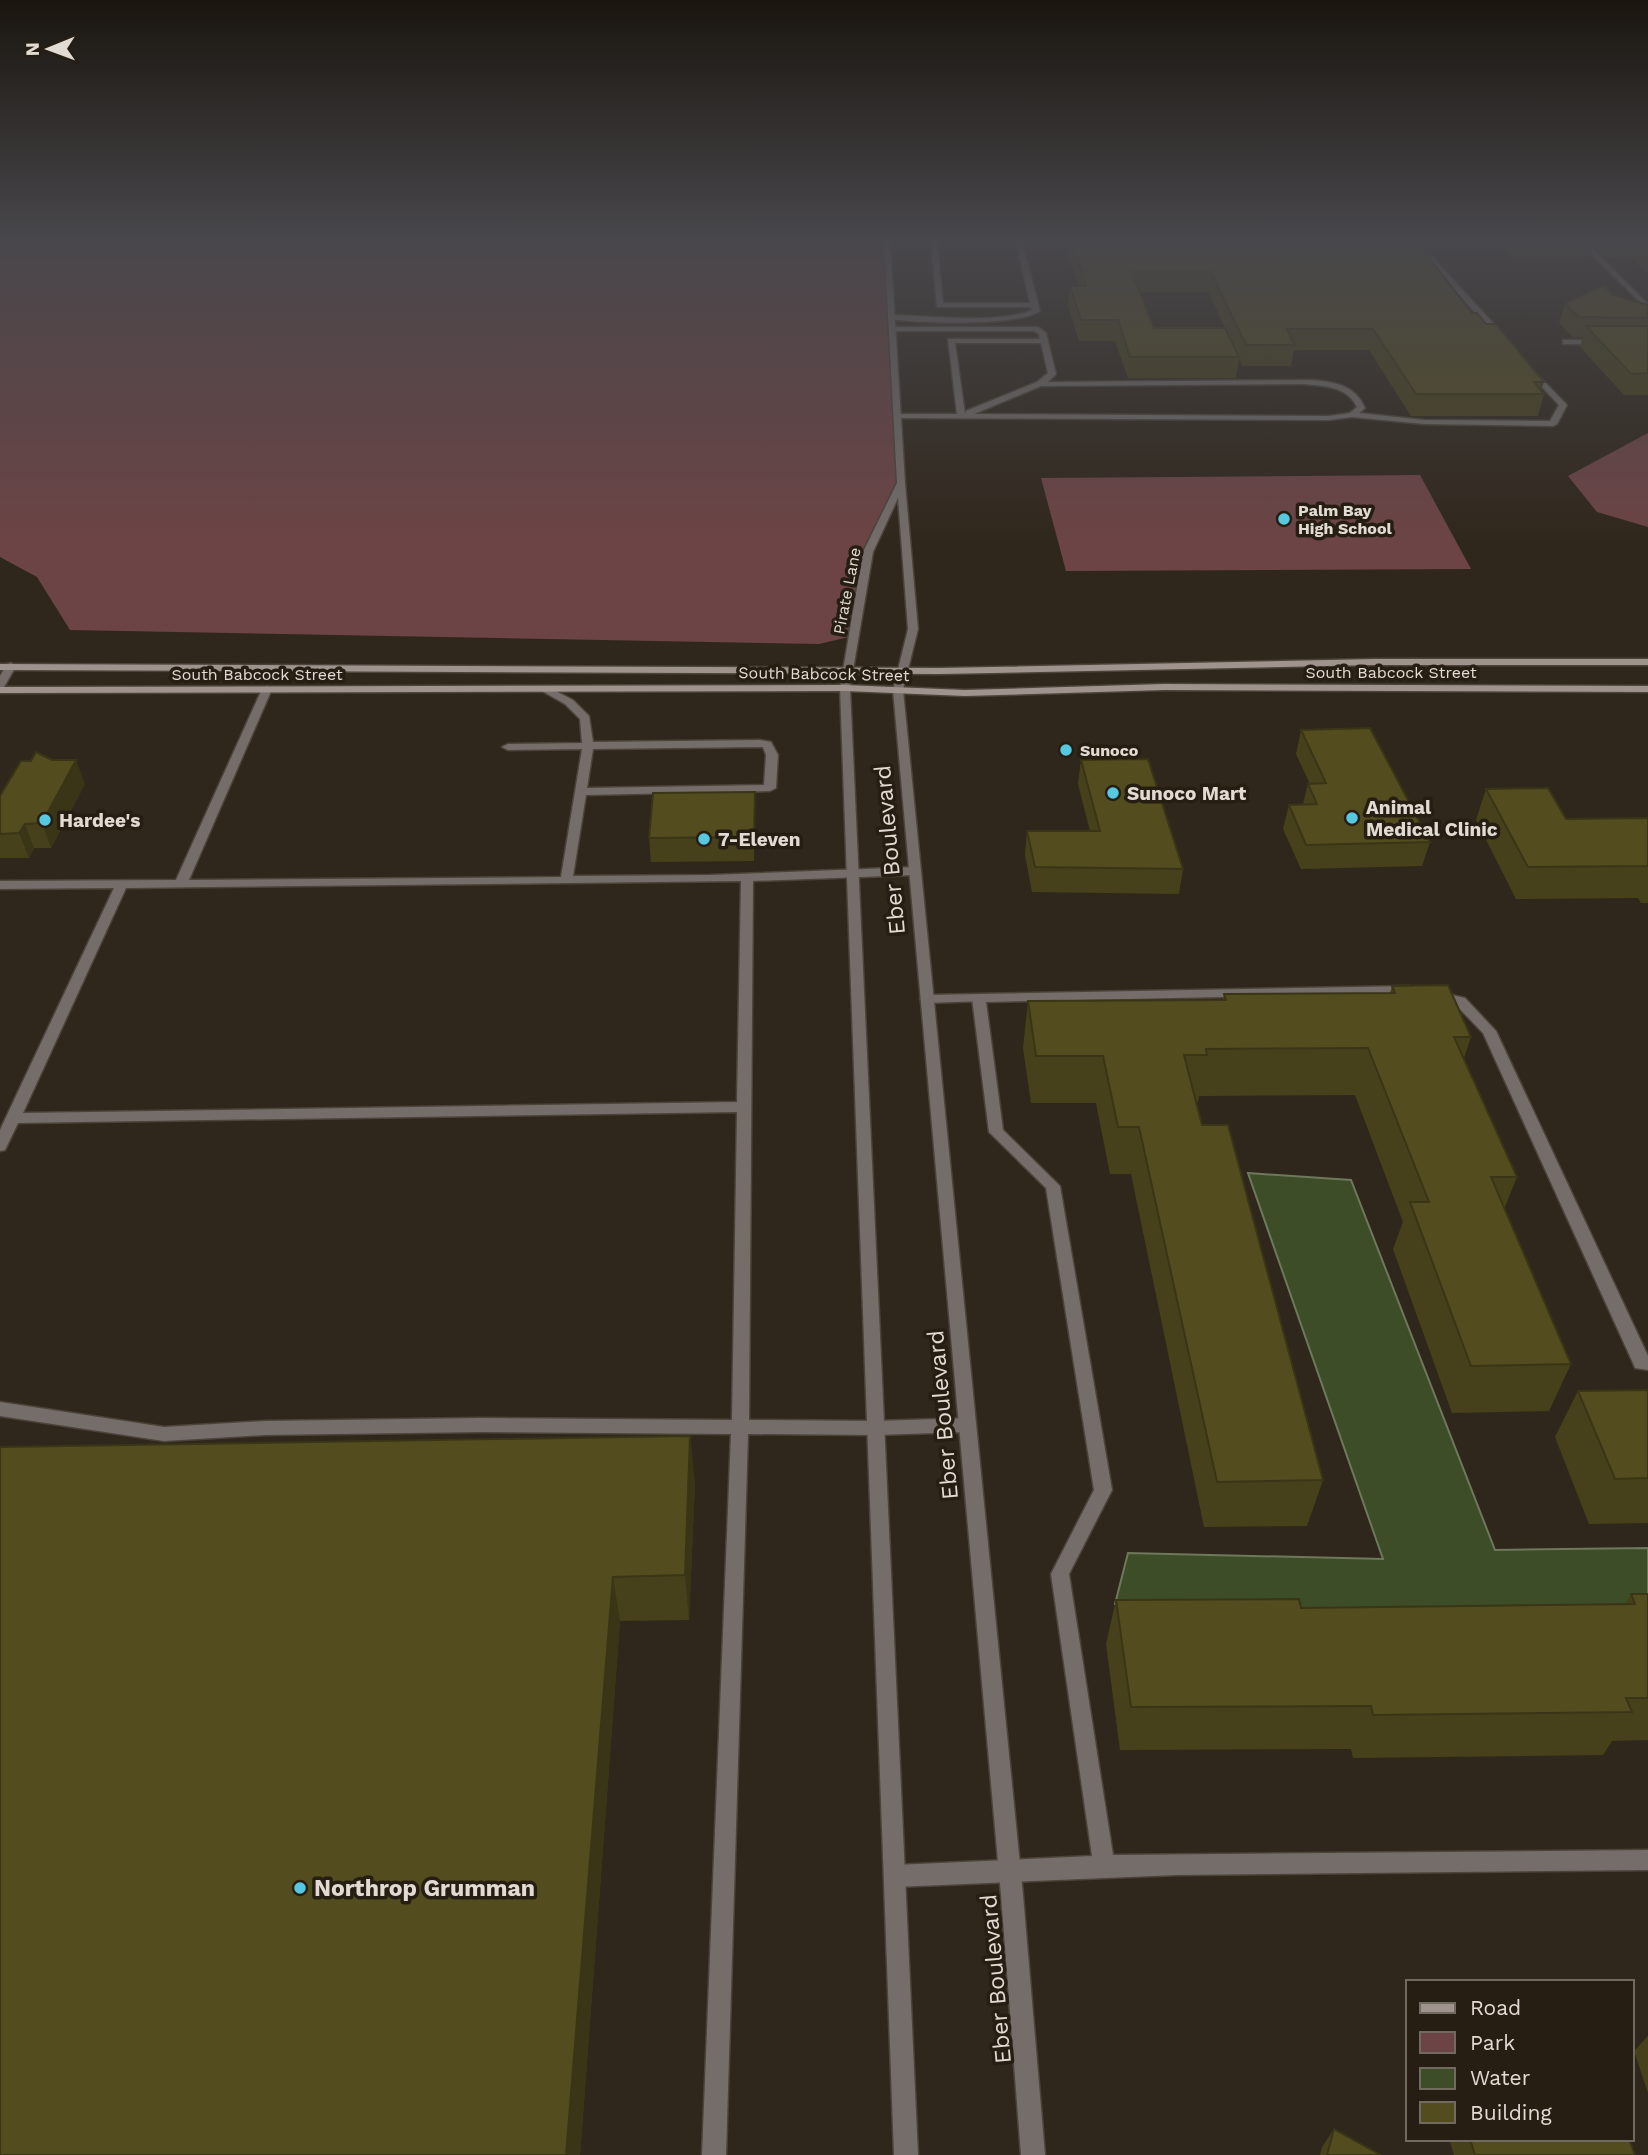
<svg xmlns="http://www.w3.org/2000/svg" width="1648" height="2155" viewBox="0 0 1648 2155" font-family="'Work Sans',sans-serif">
  <rect width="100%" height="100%" fill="#30271c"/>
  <!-- green -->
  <g fill="#6c4445">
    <polygon points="0,241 887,241 901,483 868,552 853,636 819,644 70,630 37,577 0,557"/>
    <polygon points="1648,433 1648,527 1597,512 1568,476"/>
    <polygon points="1420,475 1471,569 1066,571 1041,478"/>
  </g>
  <!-- water -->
  <polygon fill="#3c4d27" stroke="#6e785b" stroke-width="2" points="1248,1173 1351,1180 1495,1550 1648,1548 1648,1623 1157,1624 1115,1604 1128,1553 1383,1559"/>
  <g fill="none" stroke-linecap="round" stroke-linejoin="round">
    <!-- service casing -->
    <g stroke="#4c4439" stroke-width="3">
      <g id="service">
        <path d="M931,241H937L943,303H1030L1016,241H1022L1040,311C1015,327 920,323 889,319V315H892C929,316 999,324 1032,310L1031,307H937Z"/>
        <polygon points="1429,258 1433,258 1505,336 1505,340 1499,340 1429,260"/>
        <path d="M892,327H1038L1046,333L1056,374L1048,382L1312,380C1335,382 1355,385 1365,408L1359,413L1424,420L1550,421L1559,405L1529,373L1528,371L1532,369L1567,405L1557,424L1553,426L1424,424L1352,417L1329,420L897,418H894V414H957L948,339H1040L1039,334L1034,331H889V327ZM955,343H1041L1048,373L1037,382L966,411L965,414ZM1303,384C1324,386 1347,386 1357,407L1350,413L1329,416L974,414L1041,386Z"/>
        <polygon points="11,663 16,666 4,687 0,688 0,676 7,664"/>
        <path d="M267,686L272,689L189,880L561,877L582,749L508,750L502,747L508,744L582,743L580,719L565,704L542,691L541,689L546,686L573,700L589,716L593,742L760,740L771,742L778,755L776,788L770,791L586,795L573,876L710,875L915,867L921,871L915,875L753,881L749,1420L876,1421L967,1418L973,1420L976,1425L973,1430L967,1432L876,1435L748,1434L726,2155H702L731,1434L481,1432L265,1435L164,1441L0,1416V1402L164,1427L265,1421L481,1418L732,1420L737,1112L18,1123L5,1150L0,1151V1130L114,888L0,889V881L176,880L262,689ZM763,747L766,755L764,785L587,788L593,749ZM741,881L737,1102L23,1113L126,888Z"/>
        <polygon points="979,994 986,998 984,1001 927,1003 920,999 927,995"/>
      </g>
    </g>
    <!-- minor casing -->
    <g stroke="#4c4439" stroke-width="3">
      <g id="minor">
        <polygon points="1578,241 1585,241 1648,304 1648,310"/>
        <polygon points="1563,340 1600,340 1604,342 1600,344 1563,344"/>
        <polygon points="1409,986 1416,990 1414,993 986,1002 1003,1130 1060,1186 1112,1490 1069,1574 1113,1855 1648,1850 1648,1870 1177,1875 895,1887 888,1883 884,1876 888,1869 895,1865 1092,1856 1051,1574 1094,1490 1046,1188 989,1132 972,998 979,994"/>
        <polygon points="1439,992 1465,998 1496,1031 1648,1356 1648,1370 1635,1368 1633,1363 1483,1033 1455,1004 1434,999 1432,996 1434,993"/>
      </g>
    </g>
    <!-- tertiary casing -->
    <g stroke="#4c4439" stroke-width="3">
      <polygon id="tertiary" points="884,241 890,241 905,483 918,629 903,690 1023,1895 1045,2155 1021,2155 1001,1895 893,690 908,629 898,498 873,552 850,688 918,2155 894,2155 840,688 863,552 897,483"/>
    </g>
    <!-- secondary casing -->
    <g stroke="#4c4439" stroke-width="3">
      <g id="secondary">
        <polygon points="1375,659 1648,659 1648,665 1375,665 940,674 0,670 0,664 940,668"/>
        <polygon points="1164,684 1648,686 1648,692 1164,690 965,696 845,691 0,693 0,687 845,685 965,690"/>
      </g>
    </g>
    <!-- service -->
    <use href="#service" fill="#746d6a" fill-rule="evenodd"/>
    <!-- minor -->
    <use href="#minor" fill="#746d6a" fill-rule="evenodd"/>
    <!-- tertiary -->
    <use href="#tertiary" fill="#746d6a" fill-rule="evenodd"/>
    <!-- secondary -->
    <use href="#secondary" fill="#9f938e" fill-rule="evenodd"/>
  </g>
  <!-- wall -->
  <g fill="#47411b" fill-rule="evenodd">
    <path d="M1064,241H1416L1472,313L1486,324L1544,382L1541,391L1544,394L1538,416H1411L1369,350H1294L1291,366H1242L1239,358L1236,378H1128L1115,341H1079L1068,306L1070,286H1078ZM1140,292H1208L1225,328H1154Z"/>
    <polygon points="1497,241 1648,241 1648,273 1630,257 1604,257 1593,246 1590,257 1512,257"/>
    <polygon points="1613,295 1648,305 1648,395 1624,395 1580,347 1583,337 1572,337 1559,323 1565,303"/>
    <polygon points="1301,730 1430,842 1422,866 1301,869 1283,829 1289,805 1303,804 1308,784 1310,784 1296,754"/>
    <polygon points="1081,760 1183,869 1179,894 1032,892 1025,855 1027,831 1090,831 1078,784"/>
    <polygon points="85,784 51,848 34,848 29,858 0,858 0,796"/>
    <polygon points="1486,789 1566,819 1648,818 1648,903 1641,903 1638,898 1516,899 1476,820"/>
    <polygon points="755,816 754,861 651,862 649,838"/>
    <polygon points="1392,986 1471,1037 1464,1058 1517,1177 1504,1209 1571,1364 1549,1411 1452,1413 1393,1249 1403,1222 1355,1095 1199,1096 1198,1102 1196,1102 1202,1125 1323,1480 1307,1526 1204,1527 1131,1174 1110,1174 1096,1103 1031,1103 1023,1048 1028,1001 1223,1000 1224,994 1390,993"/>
    <polygon points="1648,1390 1648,1523 1589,1524 1555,1437 1578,1391"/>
    <polygon points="695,1482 689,1620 620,1621 580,2155 0,2155"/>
    <polygon points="1631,1594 1648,1594 1648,1740 1612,1741 1603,1755 1353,1758 1351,1749 1120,1750 1106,1644 1116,1600 1301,1608 1625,1604"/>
    <polygon points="1648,2036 1648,2093 1634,2051"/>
    <polygon points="1334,2129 1381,2155 1320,2155 1322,2147"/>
    <polygon points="1449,2139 1629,2139 1635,2155 1454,2155"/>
  </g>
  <!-- shaded-wall -->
  <g fill="#3a3516">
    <polygon points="76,760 85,784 51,848 42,823"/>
    <polygon points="25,824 34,848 29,858 19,833"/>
    <polygon points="690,1436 695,1482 689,1620 685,1575"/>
    <polygon points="613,1577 620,1621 580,2155 566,2155"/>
  </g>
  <!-- building -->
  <g fill="#534c1f" stroke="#3a3516" stroke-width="2">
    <polygon points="1072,241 1416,241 1472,313 1477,313 1486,324 1496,324 1544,382 1534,382 1544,394 1416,394 1373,329 1287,329 1295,345 1246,345 1211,272 1132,272 1154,328 1225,328 1239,357 1130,357 1118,320 1081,320 1070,286 1086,286"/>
    <polygon points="1640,241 1648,241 1648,248"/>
    <polygon points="1604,285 1613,295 1648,305 1648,318 1578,317 1565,303"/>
    <polygon points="1586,326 1648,326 1648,373 1631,374"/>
    <polygon points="1370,728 1430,842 1306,845 1289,805 1317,804 1308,784 1326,783 1301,730"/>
    <polygon points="36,752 52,760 76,760 42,823 25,824 19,833 0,834 0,796 21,761 31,761"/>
    <polygon points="1148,759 1183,869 1035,867 1027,831 1100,831 1081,760"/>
    <polygon points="1548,788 1566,819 1648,818 1648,866 1528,867 1486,789"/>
    <polygon points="755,792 754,837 649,838 653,793"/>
    <polygon points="1448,985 1471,1037 1454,1037 1517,1177 1491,1177 1571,1364 1471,1366 1410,1202 1429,1202 1368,1048 1206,1049 1207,1055 1184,1055 1202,1125 1228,1125 1323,1480 1217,1482 1139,1127 1118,1127 1103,1056 1036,1056 1028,1001 1226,1000 1224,994 1395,993 1392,986"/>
    <polygon points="1648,1390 1648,1478 1615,1479 1578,1391"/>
    <polygon points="690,1436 685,1575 613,1577 566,2155 0,2155 0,1447"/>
    <polygon points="1631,1594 1648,1594 1648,1698 1626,1698 1632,1712 1373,1715 1371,1706 1131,1707 1116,1600 1299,1599 1301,1608 1635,1604"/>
    <polygon points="1334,2129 1381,2155 1327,2155"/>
    <polygon points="1470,2139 1629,2139 1635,2155 1475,2155"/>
  </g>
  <!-- sky -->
  <linearGradient id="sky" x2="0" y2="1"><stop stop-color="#1a150f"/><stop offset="0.44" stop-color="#48474b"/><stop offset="1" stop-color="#48474b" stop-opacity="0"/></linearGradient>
  <rect width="1648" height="543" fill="url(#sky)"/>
  <!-- markers -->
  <g fill="#56c9e1" stroke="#261e13" stroke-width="2.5">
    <circle cx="1284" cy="519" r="7"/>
    <circle cx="1066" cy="750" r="7"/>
    <circle cx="1113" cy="793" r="7"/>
    <circle cx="1352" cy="818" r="7"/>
    <circle cx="45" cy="820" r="7"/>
    <circle cx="704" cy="839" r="7"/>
    <circle cx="300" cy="1888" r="7"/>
  </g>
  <g text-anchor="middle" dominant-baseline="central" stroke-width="7" stroke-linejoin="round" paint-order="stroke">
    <!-- far-poi labels -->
    <g font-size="16" font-weight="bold" fill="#e1dbd4" stroke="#261e13" text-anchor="start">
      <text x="1298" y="510">Palm Bay<tspan x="1298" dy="18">High School</tspan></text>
      <text x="1080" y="750">Sunoco</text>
    </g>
    <!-- far-street labels -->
    <g font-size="16" fill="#e1dbd4" stroke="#261e13">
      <text transform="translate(847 591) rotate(-79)">Pirate Lane</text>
      <text x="1391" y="672">South Babcock Street</text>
      <text x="257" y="674">South Babcock Street</text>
      <text transform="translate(824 674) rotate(1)">South Babcock Street</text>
    </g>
    <!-- poi labels -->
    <g font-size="19" font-weight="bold" fill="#e1dbd4" stroke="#261e13" text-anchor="start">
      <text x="1127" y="793">Sunoco Mart</text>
      <text x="1366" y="807">Animal<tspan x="1366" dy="22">Medical Clinic</tspan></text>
      <text x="59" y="820">Hardee's</text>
      <text x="718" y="839">7-Eleven</text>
    </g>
    <!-- near-street labels -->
    <g font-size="23" fill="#e1dbd4" stroke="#261e13">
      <text transform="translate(890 850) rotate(-95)">Eber Boulevard</text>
      <text transform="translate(943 1415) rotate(-95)">Eber Boulevard</text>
      <text transform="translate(996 1979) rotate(-95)">Eber Boulevard</text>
    </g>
    <!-- near-poi labels -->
    <g font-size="23" font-weight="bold" fill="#e1dbd4" stroke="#261e13" text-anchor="start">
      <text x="314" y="1888">Northrop Grumman</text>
    </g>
  </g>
  <!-- legend -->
  <rect x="1406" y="1980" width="228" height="161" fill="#261e13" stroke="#716a60" stroke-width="2"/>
  <rect x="1420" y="2003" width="35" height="10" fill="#9f938e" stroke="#716a60" stroke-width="2"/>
  <text x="1470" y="2015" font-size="21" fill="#e1dbd4">Road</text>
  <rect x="1420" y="2032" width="35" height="21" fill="#6c4445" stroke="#716a60" stroke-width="2"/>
  <text x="1470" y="2050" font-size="21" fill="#e1dbd4">Park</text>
  <rect x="1420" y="2068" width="35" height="21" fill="#3c4d27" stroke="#716a60" stroke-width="2"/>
  <text x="1470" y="2085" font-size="21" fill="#e1dbd4">Water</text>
  <rect x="1420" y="2102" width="35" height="21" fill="#534c1f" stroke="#716a60" stroke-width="2"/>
  <text x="1470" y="2120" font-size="21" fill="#e1dbd4">Building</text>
  <!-- north arrow -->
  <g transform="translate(49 49) rotate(269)" stroke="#261e13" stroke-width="5" paint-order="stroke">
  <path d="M0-5L12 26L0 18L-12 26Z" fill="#e1dbd4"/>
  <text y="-10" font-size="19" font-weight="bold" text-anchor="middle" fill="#e1dbd4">N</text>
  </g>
</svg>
